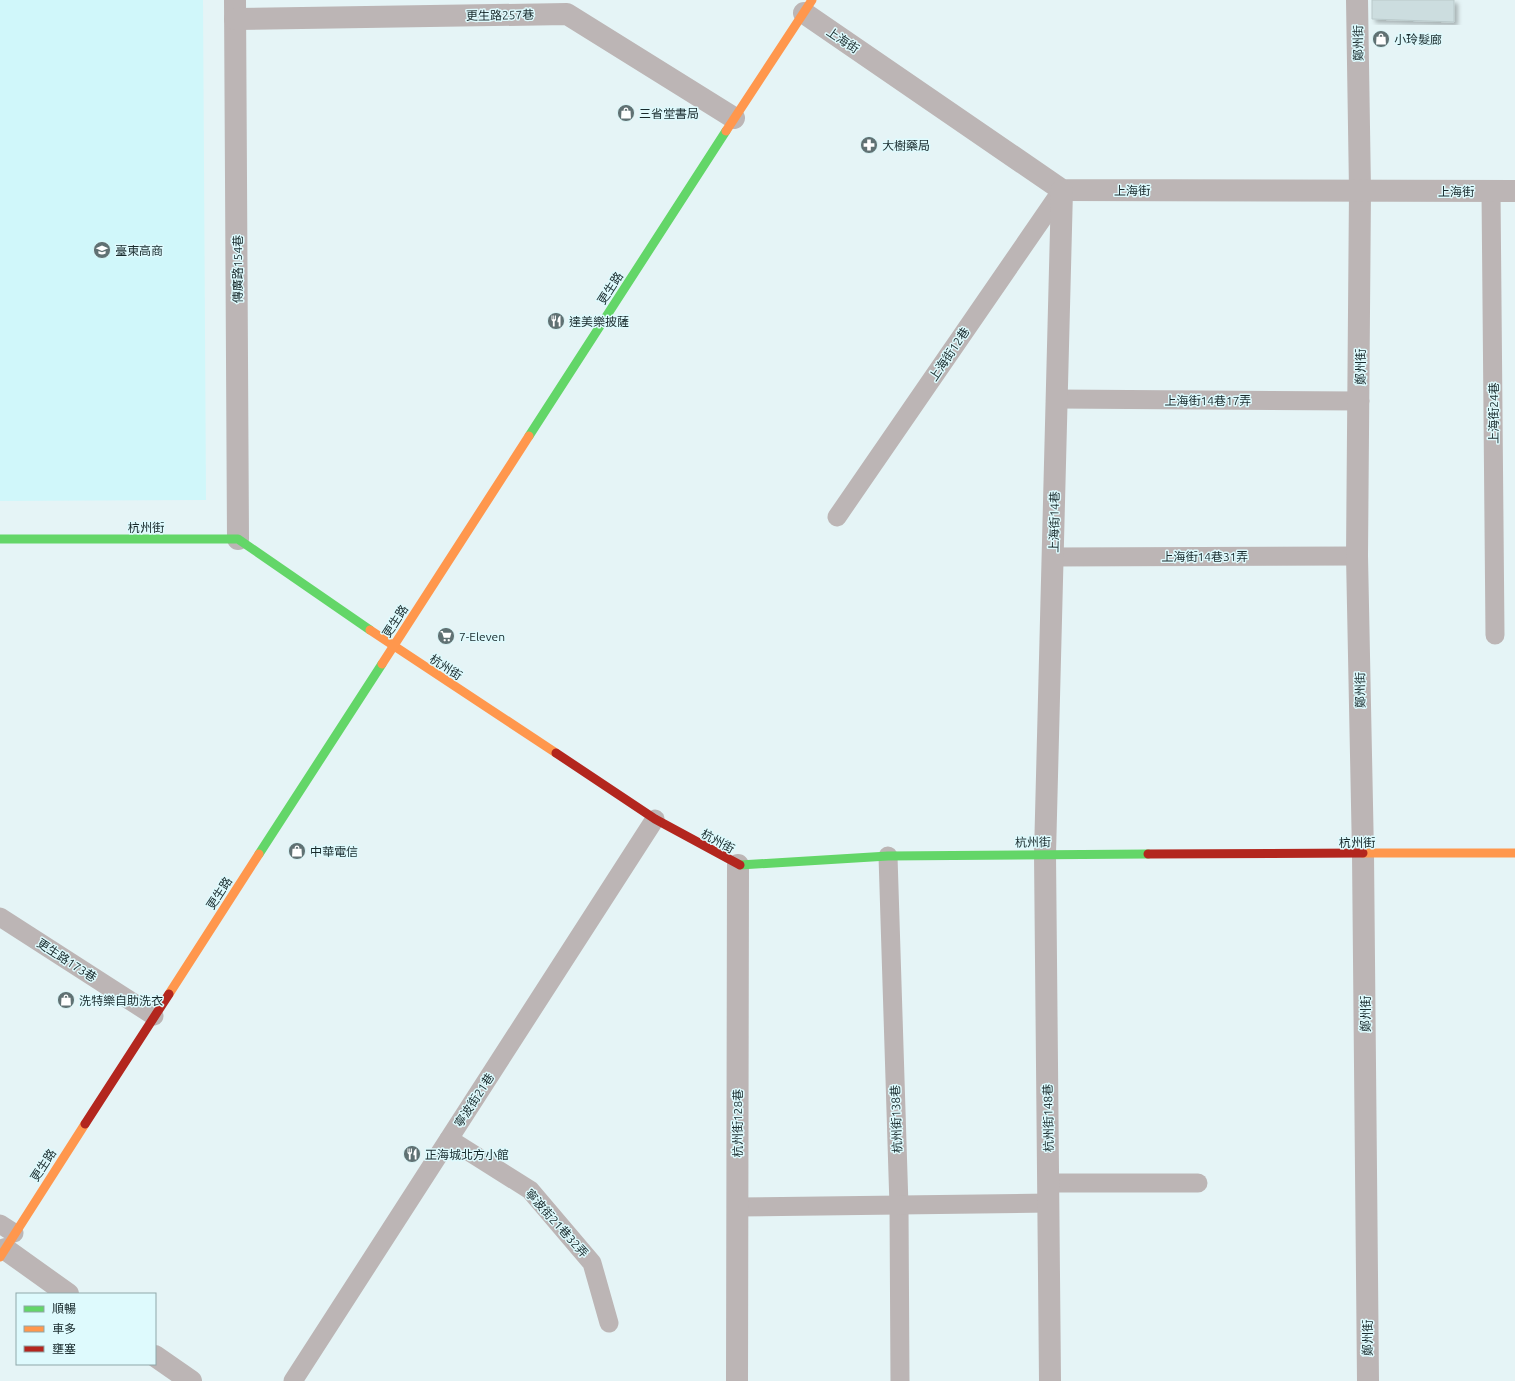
<svg xmlns="http://www.w3.org/2000/svg" width="1515" height="1381" viewBox="0 0 1515 1381" font-family="Ubuntu,'Noto Sans TC',sans-serif">
  <defs>
    <filter id="shadow"><feDropShadow dx="3.5" dy="3.5" stdDeviation="2" flood-color="#0004"/></filter>
  </defs>
  <rect width="100%" height="100%" fill="#e5f4f6"/>
  <!-- built -->
  <polygon fill="#d0f7fa" points="0,0 203,0 206,500 0,501"/>
  <!-- building -->
  <polygon fill="#ccdddf" stroke="#b9c9ca" filter="url(#shadow)" points="1372,0 1454,0 1454,22 1372,19"/>
  <g fill="none" stroke-linecap="round" stroke-linejoin="round">
    <!-- lane -->
    <g stroke="#bcb5b5" stroke-width="19">
      <polyline points="1491,191 1495,635"/>
      <polyline points="1057,399 1360,401"/>
      <polyline points="837,517 1062,190"/>
      <polyline points="1053,557 1357,556"/>
      <polyline points="888,856 899,1206 900,1381"/>
      <polyline points="0,917 154,1016"/>
      <polyline points="449,1139 530,1190 592,1263 609,1323"/>
      <polyline points="1049,1183 1198,1183"/>
      <polyline points="737,1207 1049,1203"/>
      <polyline points="0,1224 14,1233"/>
      <polyline points="293,1381 655,819"/>
    </g>
    <!-- street -->
    <g stroke="#bcb5b5" stroke-width="22">
      <polyline points="235,0 238,539"/>
      <polyline points="1357,0 1360,190 1357,556 1363,854 1368,1381"/>
      <polyline points="804,13 1062,190 1515,191"/>
      <polyline points="235,19 567,14 734,118"/>
      <polyline points="5,1249 68,1294"/>
      <polyline points="155,1356 191,1381"/>
      <polyline points="737,1381 738,865"/>
      <polyline points="1050,1381 1045,854 1062,190"/>
    </g>
    <!-- fast -->
    <g stroke="#63d668" stroke-width="9">
      <polyline points="529,436 726,131"/>
      <polyline points="0,539 238,539 370,630"/>
      <polyline points="259,854 382,664"/>
      <polyline points="740,865 888,856 1148,854"/>
    </g>
    <!-- slow -->
    <g stroke="#ff974d" stroke-width="9">
      <polyline points="726,131 812,0"/>
      <polyline points="370,630 556,753"/>
      <polyline points="382,664 529,436"/>
      <polyline points="1363,853 1515,853"/>
      <polyline points="169,994 259,854"/>
      <polyline points="0,1257 85,1124"/>
    </g>
    <!-- jam -->
    <g stroke="#b3261e" stroke-width="9">
      <polyline points="556,753 655,819 740,865"/>
      <polyline points="1148,854 1363,853"/>
      <polyline points="85,1124 169,994"/>
    </g>
  </g>
  <!-- icons -->
  <defs>
    <g id="shop-disc" transform="scale(0.9)"><circle r="9.5" fill="#607173" stroke="#defafd"/><path d="M-5-2.5h2.3a2.7 3.5 0 0 1 5.4 0H5L5.5 6h-11ZM-1.5-2.5h3a1.5 2.3 0 0 0-3 0Z" fill="#fff"/></g>
    <g id="pharmacy-disc" transform="scale(0.9)"><circle r="9.5" fill="#607173" stroke="#defafd"/><path d="M-2-6h4v4h4v4h-4v4h-4v-4h-4v-4h4Z" fill="#fff"/></g>
    <g id="school-disc" transform="scale(0.9)"><circle r="9.5" fill="#607173" stroke="#defafd"/><path d="M0-5L7-2L0 1L-7-2ZM-4 1L0 2.5L4 1V4Q0 6-4 4Z" fill="#fff"/></g>
    <g id="restaurant-disc" transform="scale(0.9)"><circle r="9.5" fill="#607173" stroke="#defafd"/><path d="M-5-6h1v4h1v-4h1v4h1v-4h1v5L-1.5 .5V6h-2V.5L-5-1ZM5-6V6H3V1.5H1.5Q1.5-4 5-6Z" fill="#fff"/></g>
    <g id="supermarket-disc" transform="scale(0.9)"><circle r="9.5" fill="#607173" stroke="#defafd"/><path d="M-6-5.5h2.5l.6 2H6L4.5 2H-2.5L-4.4-4H-6ZM-1.5 3.2a1.3 1.3 0 1 0 .1 0ZM3 3.2a1.3 1.3 0 1 0 .1 0Z" fill="#fff"/></g>
  </defs>
  <g fill-rule="evenodd">
    <use href="#shop-disc" x="1381" y="39"/>
    <use href="#shop-disc" x="626" y="113"/>
    <use href="#pharmacy-disc" x="869" y="145"/>
    <use href="#school-disc" x="102" y="250"/>
    <use href="#restaurant-disc" x="556" y="321"/>
    <use href="#supermarket-disc" x="446" y="636"/>
    <use href="#shop-disc" x="297" y="851"/>
    <use href="#shop-disc" x="66" y="1000"/>
    <use href="#restaurant-disc" x="412" y="1154"/>
  </g>
  <g text-anchor="middle" dominant-baseline="central" stroke-width="3" stroke-linejoin="round" paint-order="stroke">
    <!-- street labels -->
    <g font-size="12" fill="#182a2c" stroke="#defafd">
      <text transform="translate(500 15) rotate(-1)">更生路257巷</text>
      <text transform="translate(843 40) rotate(34)">上海街</text>
      <text transform="translate(1358 43) rotate(-91)">鄭州街</text>
      <text x="1132" y="190">上海街</text>
      <text x="1456" y="191">上海街</text>
      <text transform="translate(237 269) rotate(-90)">傳廣路154巷</text>
      <text transform="translate(610 288) rotate(-57)">更生路</text>
      <text transform="translate(949 354) rotate(-56)">上海街12巷</text>
      <text transform="translate(1360 367) rotate(-90)">鄭州街</text>
      <text x="1208" y="400">上海街14巷17弄</text>
      <text transform="translate(1493 413) rotate(-90)">上海街24巷</text>
      <text transform="translate(1054 522) rotate(-89)">上海街14巷</text>
      <text x="146" y="527">杭州街</text>
      <text x="1205" y="556">上海街14巷31弄</text>
      <text transform="translate(395 621) rotate(-57)">更生路</text>
      <text transform="translate(446 667) rotate(33)">杭州街</text>
      <text transform="translate(1360 690) rotate(-91)">鄭州街</text>
      <text transform="translate(718 841) rotate(29)">杭州街</text>
      <text transform="translate(1033 842) rotate(-1)">杭州街</text>
      <text x="1357" y="842">杭州街</text>
      <text transform="translate(219 893) rotate(-57)">更生路</text>
      <text transform="translate(67 960) rotate(33)">更生路173巷</text>
      <text transform="translate(1365 1014) rotate(-90)">鄭州街</text>
      <text transform="translate(474 1100) rotate(-57)">寧波街21巷</text>
      <text transform="translate(1048 1118) rotate(-91)">杭州街148巷</text>
      <text transform="translate(896 1119) rotate(-92)">杭州街138巷</text>
      <text transform="translate(737 1123) rotate(-90)">杭州街128巷</text>
      <text transform="translate(43 1165) rotate(-57)">更生路</text>
      <text transform="translate(557 1223) rotate(48)">寧波街21巷32弄</text>
      <text transform="translate(1367 1338) rotate(-90)">鄭州街</text>
    </g>
    <!-- poi labels -->
    <g font-size="12" fill="#182a2c" stroke="#defafd" text-anchor="start">
      <text x="1394" y="39">小玲髮廊</text>
      <text x="639" y="113">三省堂書局</text>
      <text x="882" y="145">大樹藥局</text>
      <text x="115" y="250">臺東高商</text>
      <text x="569" y="321">達美樂披薩</text>
      <text x="459" y="636">7-Eleven</text>
      <text x="310" y="851">中華電信</text>
      <text x="79" y="1000">洗特樂自助洗衣</text>
      <text x="425" y="1154">正海城北方小館</text>
    </g>
  </g>
  <!-- legend -->
  <rect x="16" y="1293" width="140" height="72" fill="#defafd" stroke="#8fa7a9"/>
  <rect x="24" y="1306" width="20" height="6" fill="#63d668" stroke="#8fa7a9"/>
  <text x="52" y="1313" font-size="12" fill="#182a2c">順暢</text>
  <rect x="24" y="1326" width="20" height="6" fill="#ff974d" stroke="#8fa7a9"/>
  <text x="52" y="1333" font-size="12" fill="#182a2c">車多</text>
  <rect x="24" y="1346" width="20" height="6" fill="#b3261e" stroke="#8fa7a9"/>
  <text x="52" y="1353" font-size="12" fill="#182a2c">壅塞</text>
</svg>
